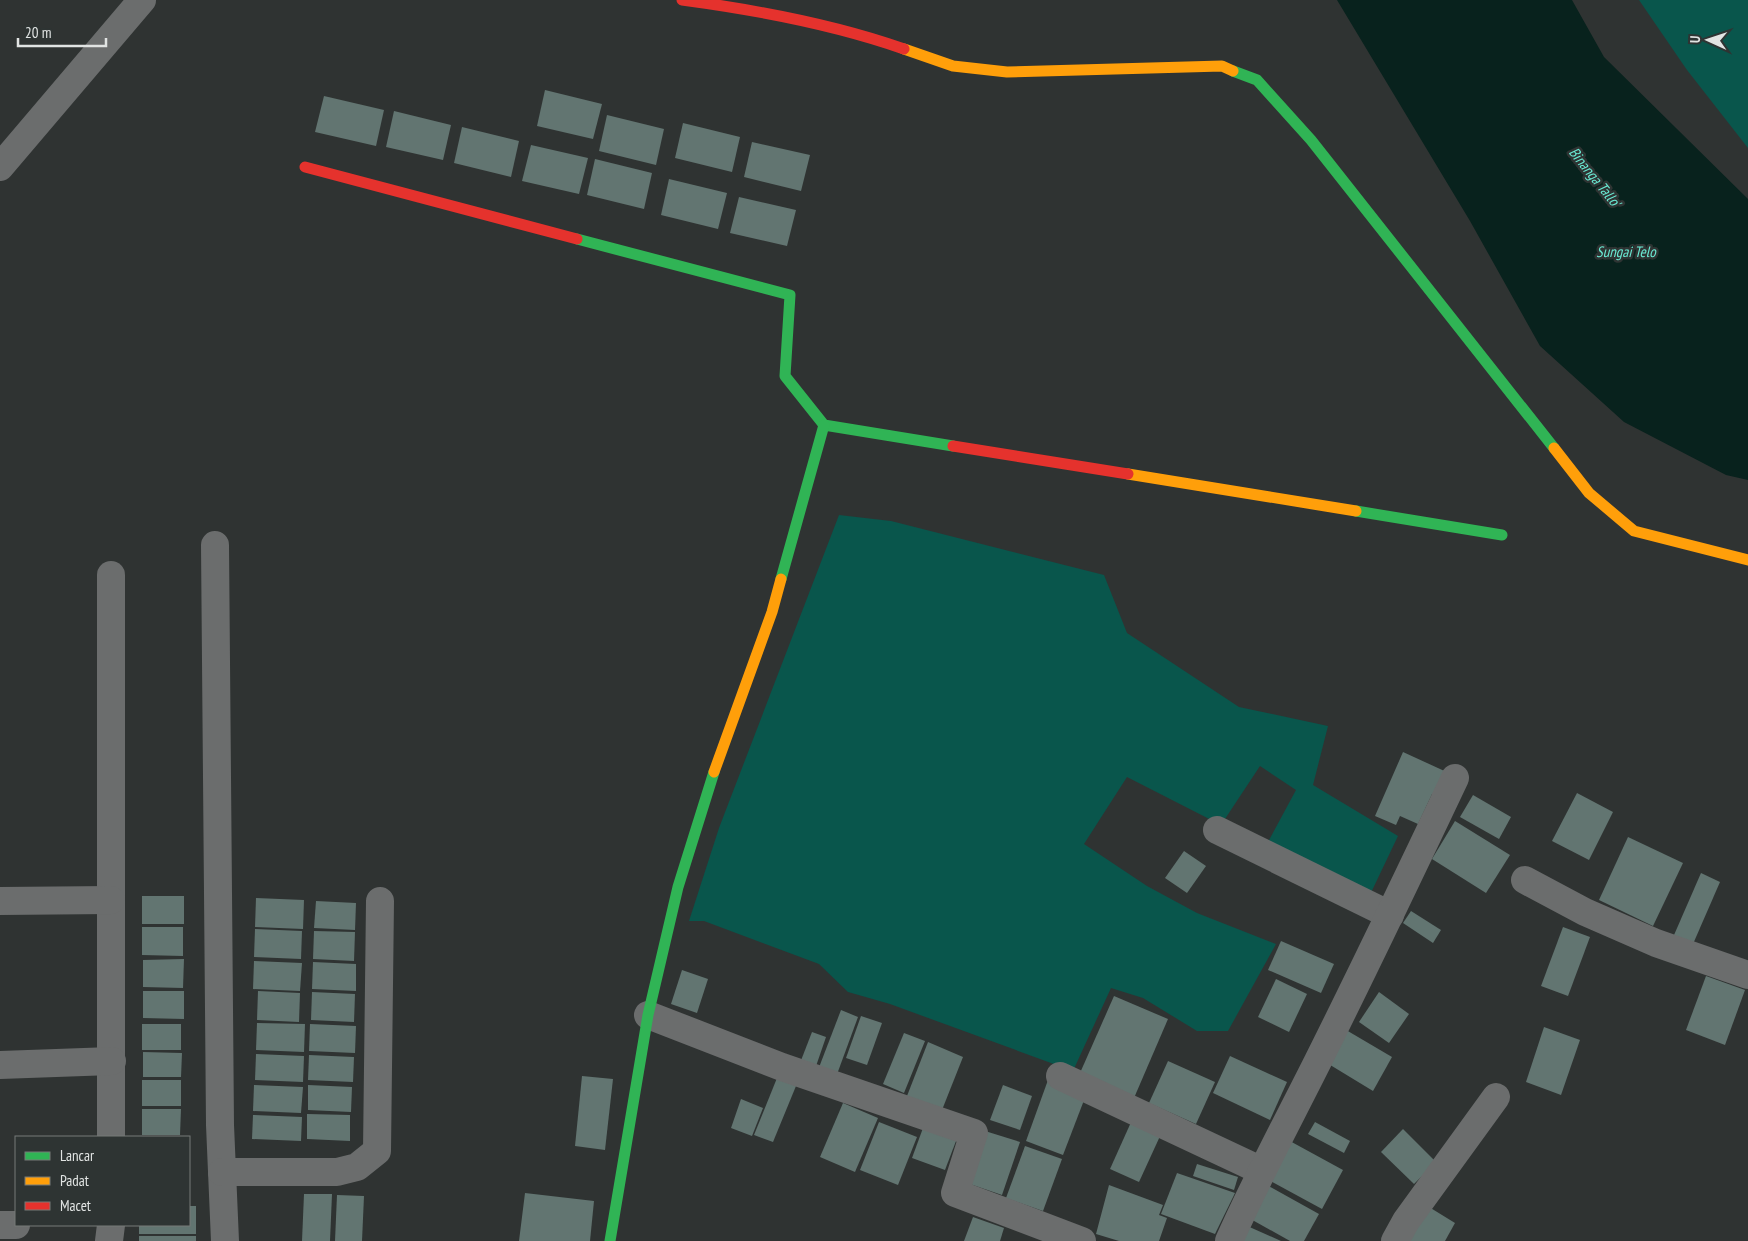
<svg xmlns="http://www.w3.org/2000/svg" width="1748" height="1241" viewBox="0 0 1748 1241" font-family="'PT Sans Narrow',sans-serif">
  <rect width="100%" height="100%" fill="#2f3332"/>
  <!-- green -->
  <g fill="#09564c">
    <polygon points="1639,0 1748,0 1748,148 1687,70"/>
    <polygon points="839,515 891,521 1104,575 1127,633 1239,707 1328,726 1313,785 1398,836 1368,899 1268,842 1296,790 1260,766 1221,825 1127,777 1084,844 1147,886 1197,913 1276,944 1228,1031 1197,1031 1143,998 1111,988 1073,1071 890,1004 848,992 819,964 704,921 689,921 719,828"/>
  </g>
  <!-- water -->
  <polygon fill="#08221d" points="1337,0 1572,0 1604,57 1748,199 1748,480 1726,475 1624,422 1540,346 1470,221"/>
  <!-- building -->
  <g fill="#627571">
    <polygon points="545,90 602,104 593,139 537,126"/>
    <polygon points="324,96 384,110 376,146 315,132"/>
    <polygon points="394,111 451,125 443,160 386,147"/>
    <polygon points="607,115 664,129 656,165 599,151"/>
    <polygon points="683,123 740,137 732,172 675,158"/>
    <polygon points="462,127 519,141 511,177 454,163"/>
    <polygon points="752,142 810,155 801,191 744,177"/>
    <polygon points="531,145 588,158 579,194 522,181"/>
    <polygon points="595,159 652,173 644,209 587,195"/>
    <polygon points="669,179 727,193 718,229 661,215"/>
    <polygon points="739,197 796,210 787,246 730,233"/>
    <polygon points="1403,752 1451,774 1441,797 1432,794 1418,824 1400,816 1396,825 1375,816"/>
    <polygon points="1577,793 1613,812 1589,860 1552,841"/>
    <polygon points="1473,795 1511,817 1499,839 1460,817"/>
    <polygon points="1455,821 1510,855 1486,893 1432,859"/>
    <polygon points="1628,837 1683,863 1653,926 1599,900"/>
    <polygon points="1184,851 1206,866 1187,893 1165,878"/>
    <polygon points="1701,873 1720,882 1693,944 1674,935"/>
    <rect x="142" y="896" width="42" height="28"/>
    <polygon points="256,898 304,900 303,929 255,927"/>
    <polygon points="316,901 356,903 355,930 314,928"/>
    <polygon points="1411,911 1441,930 1433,943 1403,923"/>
    <polygon points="142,927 183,927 183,956 142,955"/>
    <polygon points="1563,927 1590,937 1568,996 1541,986"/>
    <polygon points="255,929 302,931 301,959 254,957"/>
    <polygon points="314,931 355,932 354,961 313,959"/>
    <polygon points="1281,941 1334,964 1321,993 1268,970"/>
    <polygon points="184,959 183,988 143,987 143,960"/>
    <polygon points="254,961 302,963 300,991 253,989"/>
    <polygon points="313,962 356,964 356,991 312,989"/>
    <polygon points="682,970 708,979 697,1013 671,1004"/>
    <polygon points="1706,976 1745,990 1725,1045 1686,1030"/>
    <polygon points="1276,979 1307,994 1289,1032 1258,1017"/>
    <polygon points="143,991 184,991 184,1019 143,1018"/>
    <polygon points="258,991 300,993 299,1022 257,1020"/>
    <polygon points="312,992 355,994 354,1022 311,1020"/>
    <polygon points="1379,992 1409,1014 1389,1043 1359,1022"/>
    <polygon points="1114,996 1168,1019 1134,1098 1080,1073"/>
    <polygon points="841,1010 858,1017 836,1077 818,1070"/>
    <polygon points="861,1016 882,1023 867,1065 846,1058"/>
    <polygon points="257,1023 305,1024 304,1052 256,1050"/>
    <rect x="142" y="1024" width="39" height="26"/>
    <polygon points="310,1024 356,1026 355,1053 309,1051"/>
    <polygon points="1341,1027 1392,1057 1373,1091 1322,1060"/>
    <polygon points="1544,1027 1580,1040 1561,1095 1526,1082"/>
    <polygon points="812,1032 826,1037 815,1069 800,1063"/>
    <polygon points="904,1033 925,1041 904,1093 883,1084"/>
    <polygon points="928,1042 963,1057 942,1110 907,1096"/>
    <polygon points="143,1052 182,1053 181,1077 143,1077"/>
    <polygon points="256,1054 304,1056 303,1082 255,1080"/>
    <polygon points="309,1055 354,1057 353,1082 308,1080"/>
    <polygon points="1230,1056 1287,1082 1270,1120 1213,1093"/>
    <polygon points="1168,1061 1215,1082 1196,1124 1149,1103"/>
    <polygon points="582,1076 613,1079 605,1150 575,1146"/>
    <polygon points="777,1078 796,1086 773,1142 754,1135"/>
    <rect x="142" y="1080" width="39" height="26"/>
    <polygon points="1048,1080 1086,1095 1063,1155 1026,1141"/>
    <polygon points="254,1085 303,1087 301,1113 253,1111"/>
    <polygon points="308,1085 352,1087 351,1112 308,1110"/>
    <polygon points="1003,1085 1032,1096 1020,1130 990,1120"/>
    <polygon points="741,1099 763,1108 752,1136 731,1128"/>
    <polygon points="843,1103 878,1118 855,1172 820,1157"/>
    <polygon points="142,1109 181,1109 180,1135 142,1135"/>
    <polygon points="307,1114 350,1115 350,1141 307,1139"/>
    <polygon points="253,1115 302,1117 301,1141 252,1139"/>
    <polygon points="1132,1120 1161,1134 1139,1182 1110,1169"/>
    <polygon points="879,1122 917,1137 898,1185 860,1170"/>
    <polygon points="1315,1122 1350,1141 1344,1153 1308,1134"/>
    <polygon points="923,1128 956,1141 945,1170 912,1158"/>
    <polygon points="1403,1129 1436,1162 1414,1184 1381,1152"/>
    <polygon points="985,1131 1020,1142 1002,1195 967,1183"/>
    <polygon points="1288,1140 1343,1170 1322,1209 1267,1179"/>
    <polygon points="1025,1146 1062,1159 1043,1211 1006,1198"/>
    <polygon points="1197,1164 1238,1177 1234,1190 1193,1176"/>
    <polygon points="1177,1173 1235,1193 1215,1234 1161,1214"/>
    <polygon points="1265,1184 1319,1214 1304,1241 1290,1241 1247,1217"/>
    <polygon points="1109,1185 1163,1205 1159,1215 1167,1218 1159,1241 1119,1241 1096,1234"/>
    <polygon points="525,1193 594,1201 590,1241 519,1241"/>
    <polygon points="304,1194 332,1194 330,1241 302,1241"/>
    <polygon points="337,1195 364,1196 362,1241 335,1241"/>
    <polygon points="189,1206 196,1206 196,1234 139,1234 139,1225 189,1225"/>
    <polygon points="1429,1207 1455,1223 1445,1241 1409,1241"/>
    <polygon points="973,1217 1004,1228 1000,1241 964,1241"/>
    <polygon points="1245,1225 1281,1241 1238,1241"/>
    <rect x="139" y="1236" width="57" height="5"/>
  </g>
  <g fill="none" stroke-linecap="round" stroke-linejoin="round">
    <!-- street -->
    <g stroke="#6b6d6d" stroke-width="28">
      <polyline points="0,167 142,0"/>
      <polyline points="215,545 220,1125 225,1241"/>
      <polyline points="111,575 111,1137"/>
      <polyline points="1217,830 1390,915"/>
      <polyline points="1525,880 1585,912 1656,943 1748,975"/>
      <polyline points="0,901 111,900"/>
      <polyline points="648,1015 782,1067 974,1133 955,1193 1082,1241"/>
      <polyline points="0,1065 112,1061"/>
      <polyline points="1060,1076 1260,1170"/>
      <polyline points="222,1172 337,1172 357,1167 377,1151 380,901"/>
      <polyline points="0,1225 16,1225"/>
      <polyline points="109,1241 111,1225"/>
      <path d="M1229,1241C1256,1180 1288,1121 1318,1061C1365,967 1410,873 1455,778"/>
      <polyline points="1395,1241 1406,1221 1496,1097"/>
    </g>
    <!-- fast -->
    <g stroke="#30b455" stroke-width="11">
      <polyline points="1233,71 1257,80 1311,140 1554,448"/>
      <polyline points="577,239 790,295 785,376 824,425 953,446"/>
      <polyline points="1356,511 1502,535"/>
      <polyline points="781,579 824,425"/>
      <polyline points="610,1241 648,1015 678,887 714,772"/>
    </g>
    <!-- slow -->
    <g stroke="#ff9f0a" stroke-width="11">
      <polyline points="904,49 953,66 1007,72 1222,66 1233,71"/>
      <polyline points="1554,448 1589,493 1634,531 1748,560"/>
      <polyline points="1128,474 1356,511"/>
      <polyline points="714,772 772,612 781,579"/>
    </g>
    <!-- jam -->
    <g stroke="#e5322d" stroke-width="11">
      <path d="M682,0C757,10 833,24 904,49"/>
      <polyline points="305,167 577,239"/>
      <polyline points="953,446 1128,474"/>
    </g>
  </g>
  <g text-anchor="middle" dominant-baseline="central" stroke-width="5" stroke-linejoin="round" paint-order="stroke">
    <!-- water labels -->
    <g font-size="15" font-style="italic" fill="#6aead4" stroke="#2e3433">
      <text transform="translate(1595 177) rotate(51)">Binanga Tallo'</text>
      <text x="1626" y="251">Sungai Telo</text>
    </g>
  </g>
  <!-- legend -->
  <rect x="15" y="1136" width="175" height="90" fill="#2e3433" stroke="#767a79"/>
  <rect x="25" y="1152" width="25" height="8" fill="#30b455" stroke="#767a79"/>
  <text x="60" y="1161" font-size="15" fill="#e1e4e3">Lancar</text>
  <rect x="25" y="1177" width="25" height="8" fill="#ff9f0a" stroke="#767a79"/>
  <text x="60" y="1186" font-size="15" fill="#e1e4e3">Padat</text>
  <rect x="25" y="1202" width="25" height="8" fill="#e5322d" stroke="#767a79"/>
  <text x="60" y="1211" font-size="15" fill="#e1e4e3">Macet</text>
  <!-- north arrow -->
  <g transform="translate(1708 40) rotate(273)" stroke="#2e3433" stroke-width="4" paint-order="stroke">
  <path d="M0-4L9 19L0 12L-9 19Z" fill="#e1e4e3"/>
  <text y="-8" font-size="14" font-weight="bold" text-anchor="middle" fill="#e1e4e3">U</text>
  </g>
  <!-- scale -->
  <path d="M18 38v8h88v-8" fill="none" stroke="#e1e4e3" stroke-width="2.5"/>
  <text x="25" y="38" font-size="15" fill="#e1e4e3" stroke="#2e3433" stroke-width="4" paint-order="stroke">20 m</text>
</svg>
